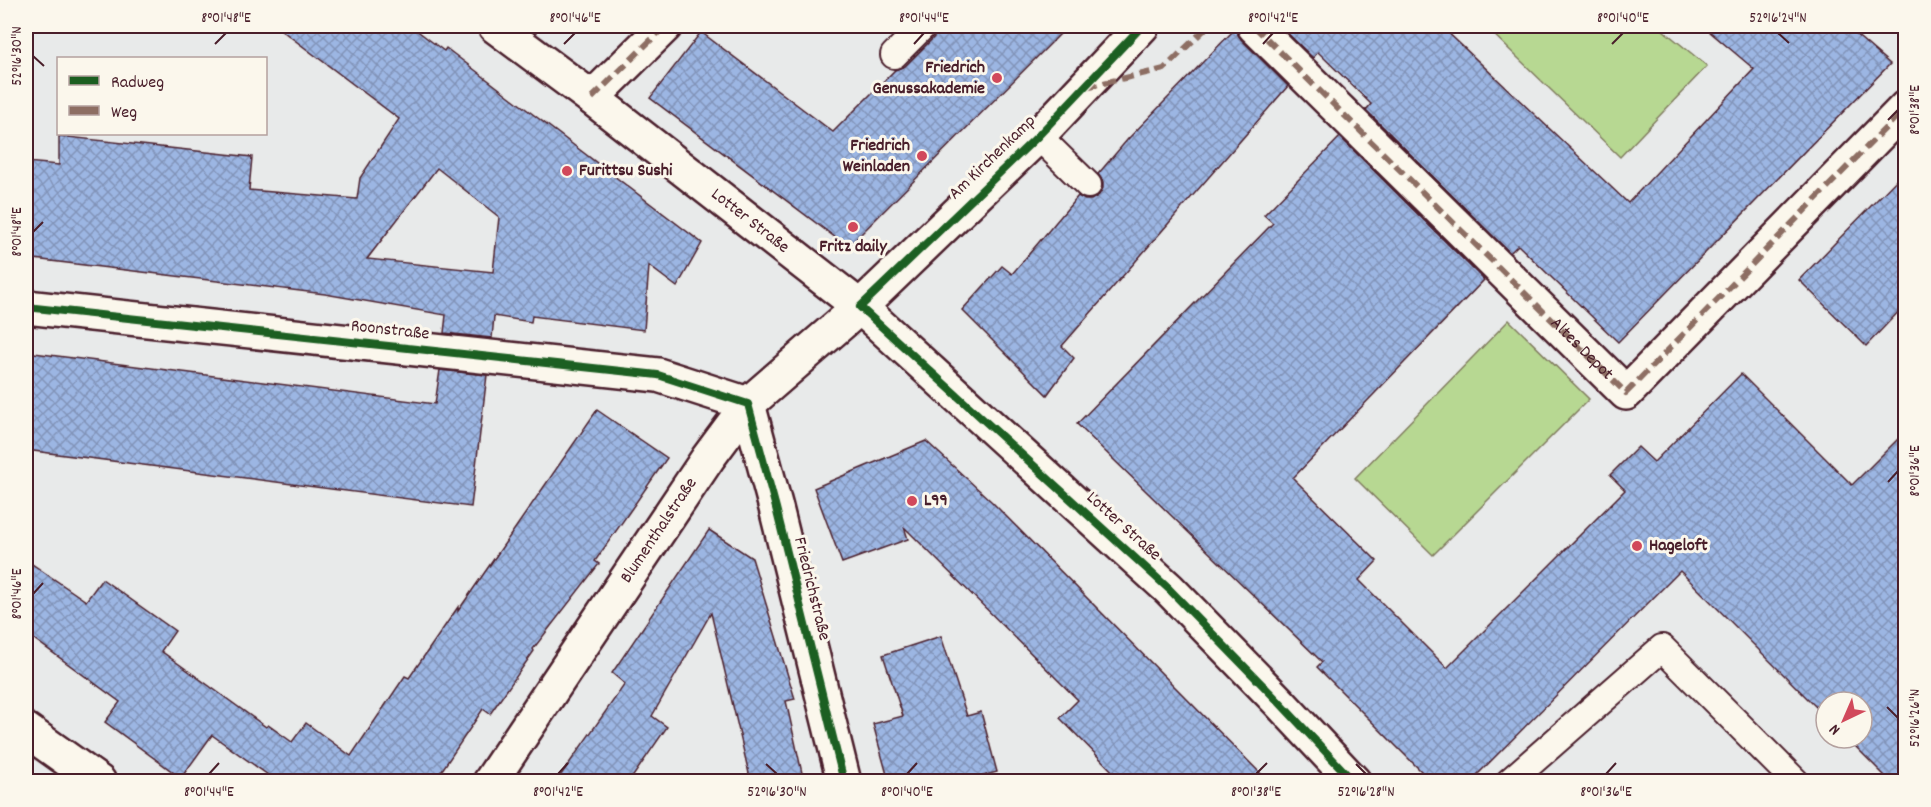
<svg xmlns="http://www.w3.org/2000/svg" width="1931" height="807" viewBox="0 0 1931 807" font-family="Dekko,sans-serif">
  <defs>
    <pattern id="building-cross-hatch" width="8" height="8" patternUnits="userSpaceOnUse" patternTransform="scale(1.5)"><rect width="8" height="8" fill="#9cb6e3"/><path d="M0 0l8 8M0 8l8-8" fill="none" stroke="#8193b8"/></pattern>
  </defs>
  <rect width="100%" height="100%" fill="#e8eaea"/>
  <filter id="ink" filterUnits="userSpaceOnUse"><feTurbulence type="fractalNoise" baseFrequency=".0167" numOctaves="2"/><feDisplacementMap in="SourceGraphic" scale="12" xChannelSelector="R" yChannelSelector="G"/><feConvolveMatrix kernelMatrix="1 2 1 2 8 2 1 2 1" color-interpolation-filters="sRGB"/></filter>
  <g filter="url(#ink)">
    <!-- green -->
    <g fill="#b7d892" stroke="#807c5e" stroke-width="1.5">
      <polygon points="1485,26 1658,26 1707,66 1620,157"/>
      <polygon points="1509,320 1589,399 1433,555 1355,478"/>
    </g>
    <!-- building -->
    <g fill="url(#building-cross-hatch)" stroke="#4a1f2b" stroke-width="1.5" fill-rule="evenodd">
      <path d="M276,26H411L444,51L446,48L702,243L677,287L649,266L644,330L532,316L531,322L494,316L492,338L444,333L446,315L325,294L26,258V162L59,165V136L252,157L249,190L357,199L360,178L399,119ZM437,168L499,217L493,272L367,259Z"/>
      <polygon points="939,26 1068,26 848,247 650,98 701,32 833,132 895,70 905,66 934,37"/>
      <polygon points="1280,26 1441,26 1628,203 1754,69 1703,26 1846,26 1890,64 1618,342 1518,245 1510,253 1366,110 1371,104 1318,52 1313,58"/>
      <polygon points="1236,28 1241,39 1288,86 1062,346 1074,358 1047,395 962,310 1002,266 1012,274 1078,196 1085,200 1091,200 1099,195 1103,188 1103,182 1098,174 1128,139"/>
      <polygon points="1340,137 1484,280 1293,478 1377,561 1359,580 1447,668 1625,490 1610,475 1638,447 1654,462 1741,374 1852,485 1905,432 1905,782 1891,782 1847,738 1862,738 1862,702 1826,702 1826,717 1680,571 1470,782 1432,782 1317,667 1322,662 1077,424 1273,223 1264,215"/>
      <polygon points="1905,171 1905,305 1866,346 1799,280"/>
      <polygon points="26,352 435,404 440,370 487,375 471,507 26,450"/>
      <polygon points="597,410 667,458 595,561 599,564 533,649 534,651 490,714 483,709 434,782 263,782 268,775 212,735 181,778 105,722 120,702 26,633 26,560 86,601 102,579 175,631 161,651 266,727 268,725 292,742 306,723 351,756 405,676 409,678 458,607 458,611"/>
      <polygon points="926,441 992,502 1269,782 1123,782 1060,718 1078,700 904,527 908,539 842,563 814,488"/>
      <polygon points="709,530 752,558 795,699 786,701 804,782 751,782 711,613 652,716 667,727 629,782 556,782 625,684 612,673"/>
      <polygon points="941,636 967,716 981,712 997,772 961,782 889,782 873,724 903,716 883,655"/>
    </g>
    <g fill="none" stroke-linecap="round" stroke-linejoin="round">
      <!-- service casing -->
      <g stroke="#4a1f2b" stroke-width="30">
        <g id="service">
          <polyline points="894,55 923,26"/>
          <polyline points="1038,136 1088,185"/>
          <polyline points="1509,782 1662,648 1796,782"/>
        </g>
      </g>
      <!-- minor casing -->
      <g stroke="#4a1f2b" stroke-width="38">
        <g id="minor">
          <path id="s1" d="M1254,26L1626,393L1906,107"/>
          <polyline points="592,98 665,26"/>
          <polyline points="26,307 658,375 748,404 776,508 844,782"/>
          <polyline points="26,730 99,782"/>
          <path id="s2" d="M490,782L708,458L748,404L860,307L1038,136L1142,26"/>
        </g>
      </g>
      <!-- tertiary casing -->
      <g stroke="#4a1f2b" stroke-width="38">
        <g id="tertiary">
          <path id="s3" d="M495,26L592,98L860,307L1169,589L1279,702L1354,782"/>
        </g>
      </g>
      <!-- service -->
      <use href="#service" stroke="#fbf7ec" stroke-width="26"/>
      <!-- minor -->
      <use href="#minor" stroke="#fbf7ec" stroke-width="33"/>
      <!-- tertiary -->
      <use href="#tertiary" stroke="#fbf7ec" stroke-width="33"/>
      <!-- quiet -->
      <g stroke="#8d6e63" stroke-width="6" stroke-dasharray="12 6" stroke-linecap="butt">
        <polyline points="1254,26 1626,393 1906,107"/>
        <polyline points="1086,87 1164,69 1208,26"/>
        <polyline points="592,98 665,26"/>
      </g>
      <!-- cycleway casing -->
      <g stroke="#fbf7ec" stroke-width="11">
        <g id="cycleway">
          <polyline points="1142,26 1038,136 860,307 1169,589 1279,702 1354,782"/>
          <polyline points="26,307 658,375 748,404 776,508 844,782"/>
        </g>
      </g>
      <!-- cycleway -->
      <use href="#cycleway" stroke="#1b5e20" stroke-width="8"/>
    </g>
  </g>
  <!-- ticks -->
  <path fill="none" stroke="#4a1f2b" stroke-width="2" d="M1778,33L1789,43M215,44L226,33M564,44L575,33M914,44L924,33M1263,44L1273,33M1612,44L1623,33M33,56L44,66M1888,120L1898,110M33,232L43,222M1888,482L1898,471M33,594L43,583M1887,707L1898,718M766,764L777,774M1356,764L1366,774M209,774L219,763M558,774L568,763M907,774L917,763M1256,774L1267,763M1606,774L1616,763"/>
  <!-- markers -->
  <g fill="#d1495b" stroke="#fbf7ec" stroke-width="2">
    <circle cx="997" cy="78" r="6"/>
    <circle cx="922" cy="156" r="6"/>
    <circle cx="567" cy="171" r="6"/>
    <circle cx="853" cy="227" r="6"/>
    <circle cx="912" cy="501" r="6"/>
    <circle cx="1637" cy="546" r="6"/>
  </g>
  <g text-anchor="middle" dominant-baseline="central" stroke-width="6" stroke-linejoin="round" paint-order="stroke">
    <!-- poi labels -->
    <g font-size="18" font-weight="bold" fill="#4a1f2b" stroke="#fbf7ec" text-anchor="start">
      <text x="985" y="68" text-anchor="end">Friedrich<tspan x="985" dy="21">Genussakademie</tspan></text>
      <text x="910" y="146" text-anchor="end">Friedrich<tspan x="910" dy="21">Weinladen</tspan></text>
      <text x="579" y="171">Furittsu Sushi</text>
      <text x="853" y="247" text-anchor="middle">Fritz daily</text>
      <text x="924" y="501">L99</text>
      <text x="1649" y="546">Hageloft</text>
    </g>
    <!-- street labels -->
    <g font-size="18" fill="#4a1f2b" stroke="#fbf7ec">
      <text transform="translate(993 158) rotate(-44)">Am Kirchenkamp</text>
      <text stroke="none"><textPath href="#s3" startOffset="321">Lotter Straße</textPath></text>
      <text transform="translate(390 331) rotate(6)">Roonstraße</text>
      <text stroke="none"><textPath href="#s1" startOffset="460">Altes Depot</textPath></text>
      <text transform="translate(1123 527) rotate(42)">Lotter Straße</text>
      <text stroke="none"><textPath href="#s2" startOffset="303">Blumenthalstraße</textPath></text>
      <text transform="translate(811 589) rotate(76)">Friedrichstraße</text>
    </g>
  </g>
  <!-- margin -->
  <rect width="1931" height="807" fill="none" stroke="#fbf7ec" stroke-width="66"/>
  <!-- legend -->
  <rect x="57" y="57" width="210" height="78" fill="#fbf7ec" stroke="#b4a19f" stroke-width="1.5"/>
  <rect x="69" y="76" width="30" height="9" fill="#1b5e20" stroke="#b4a19f" stroke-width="1.5"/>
  <text x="111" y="87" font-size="18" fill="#4a1f2b">Radweg</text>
  <rect x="69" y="106" width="30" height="9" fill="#8d6e63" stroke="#b4a19f" stroke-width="1.5"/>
  <text x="111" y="117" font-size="18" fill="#4a1f2b">Weg</text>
  <!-- north arrow -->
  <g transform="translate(1844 720) rotate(224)"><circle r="28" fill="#fbf7ec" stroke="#b4a19f" stroke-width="1.5"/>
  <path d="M0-4.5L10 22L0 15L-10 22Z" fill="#d1495b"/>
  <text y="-9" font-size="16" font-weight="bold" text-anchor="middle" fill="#4a1f2b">N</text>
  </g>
  <rect x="33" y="33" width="1865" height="741" fill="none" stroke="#4a1f2b" stroke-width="2"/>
  <g font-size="15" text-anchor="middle" fill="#4a1f2b">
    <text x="226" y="22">8°01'48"E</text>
    <text x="575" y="22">8°01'46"E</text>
    <text x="924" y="22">8°01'44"E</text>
    <text x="1273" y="22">8°01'42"E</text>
    <text x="1623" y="22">8°01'40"E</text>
    <text x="1778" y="22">52°16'24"N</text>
    <text transform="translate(16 56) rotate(-90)" y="5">52°16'30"N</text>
    <text transform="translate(1914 110) rotate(-90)" y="5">8°01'38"E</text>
    <text transform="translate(16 232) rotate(-90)" y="5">8°01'48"E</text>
    <text transform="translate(1914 471) rotate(-90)" y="5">8°01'36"E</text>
    <text transform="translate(16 594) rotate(-90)" y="5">8°01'46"E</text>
    <text transform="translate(1914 718) rotate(-90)" y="5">52°16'26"N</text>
    <text x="209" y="796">8°01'44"E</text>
    <text x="558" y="796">8°01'42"E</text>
    <text x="777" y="796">52°16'30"N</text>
    <text x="907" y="796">8°01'40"E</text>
    <text x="1256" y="796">8°01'38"E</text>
    <text x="1366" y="796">52°16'28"N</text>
    <text x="1606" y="796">8°01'36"E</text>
  </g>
</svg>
